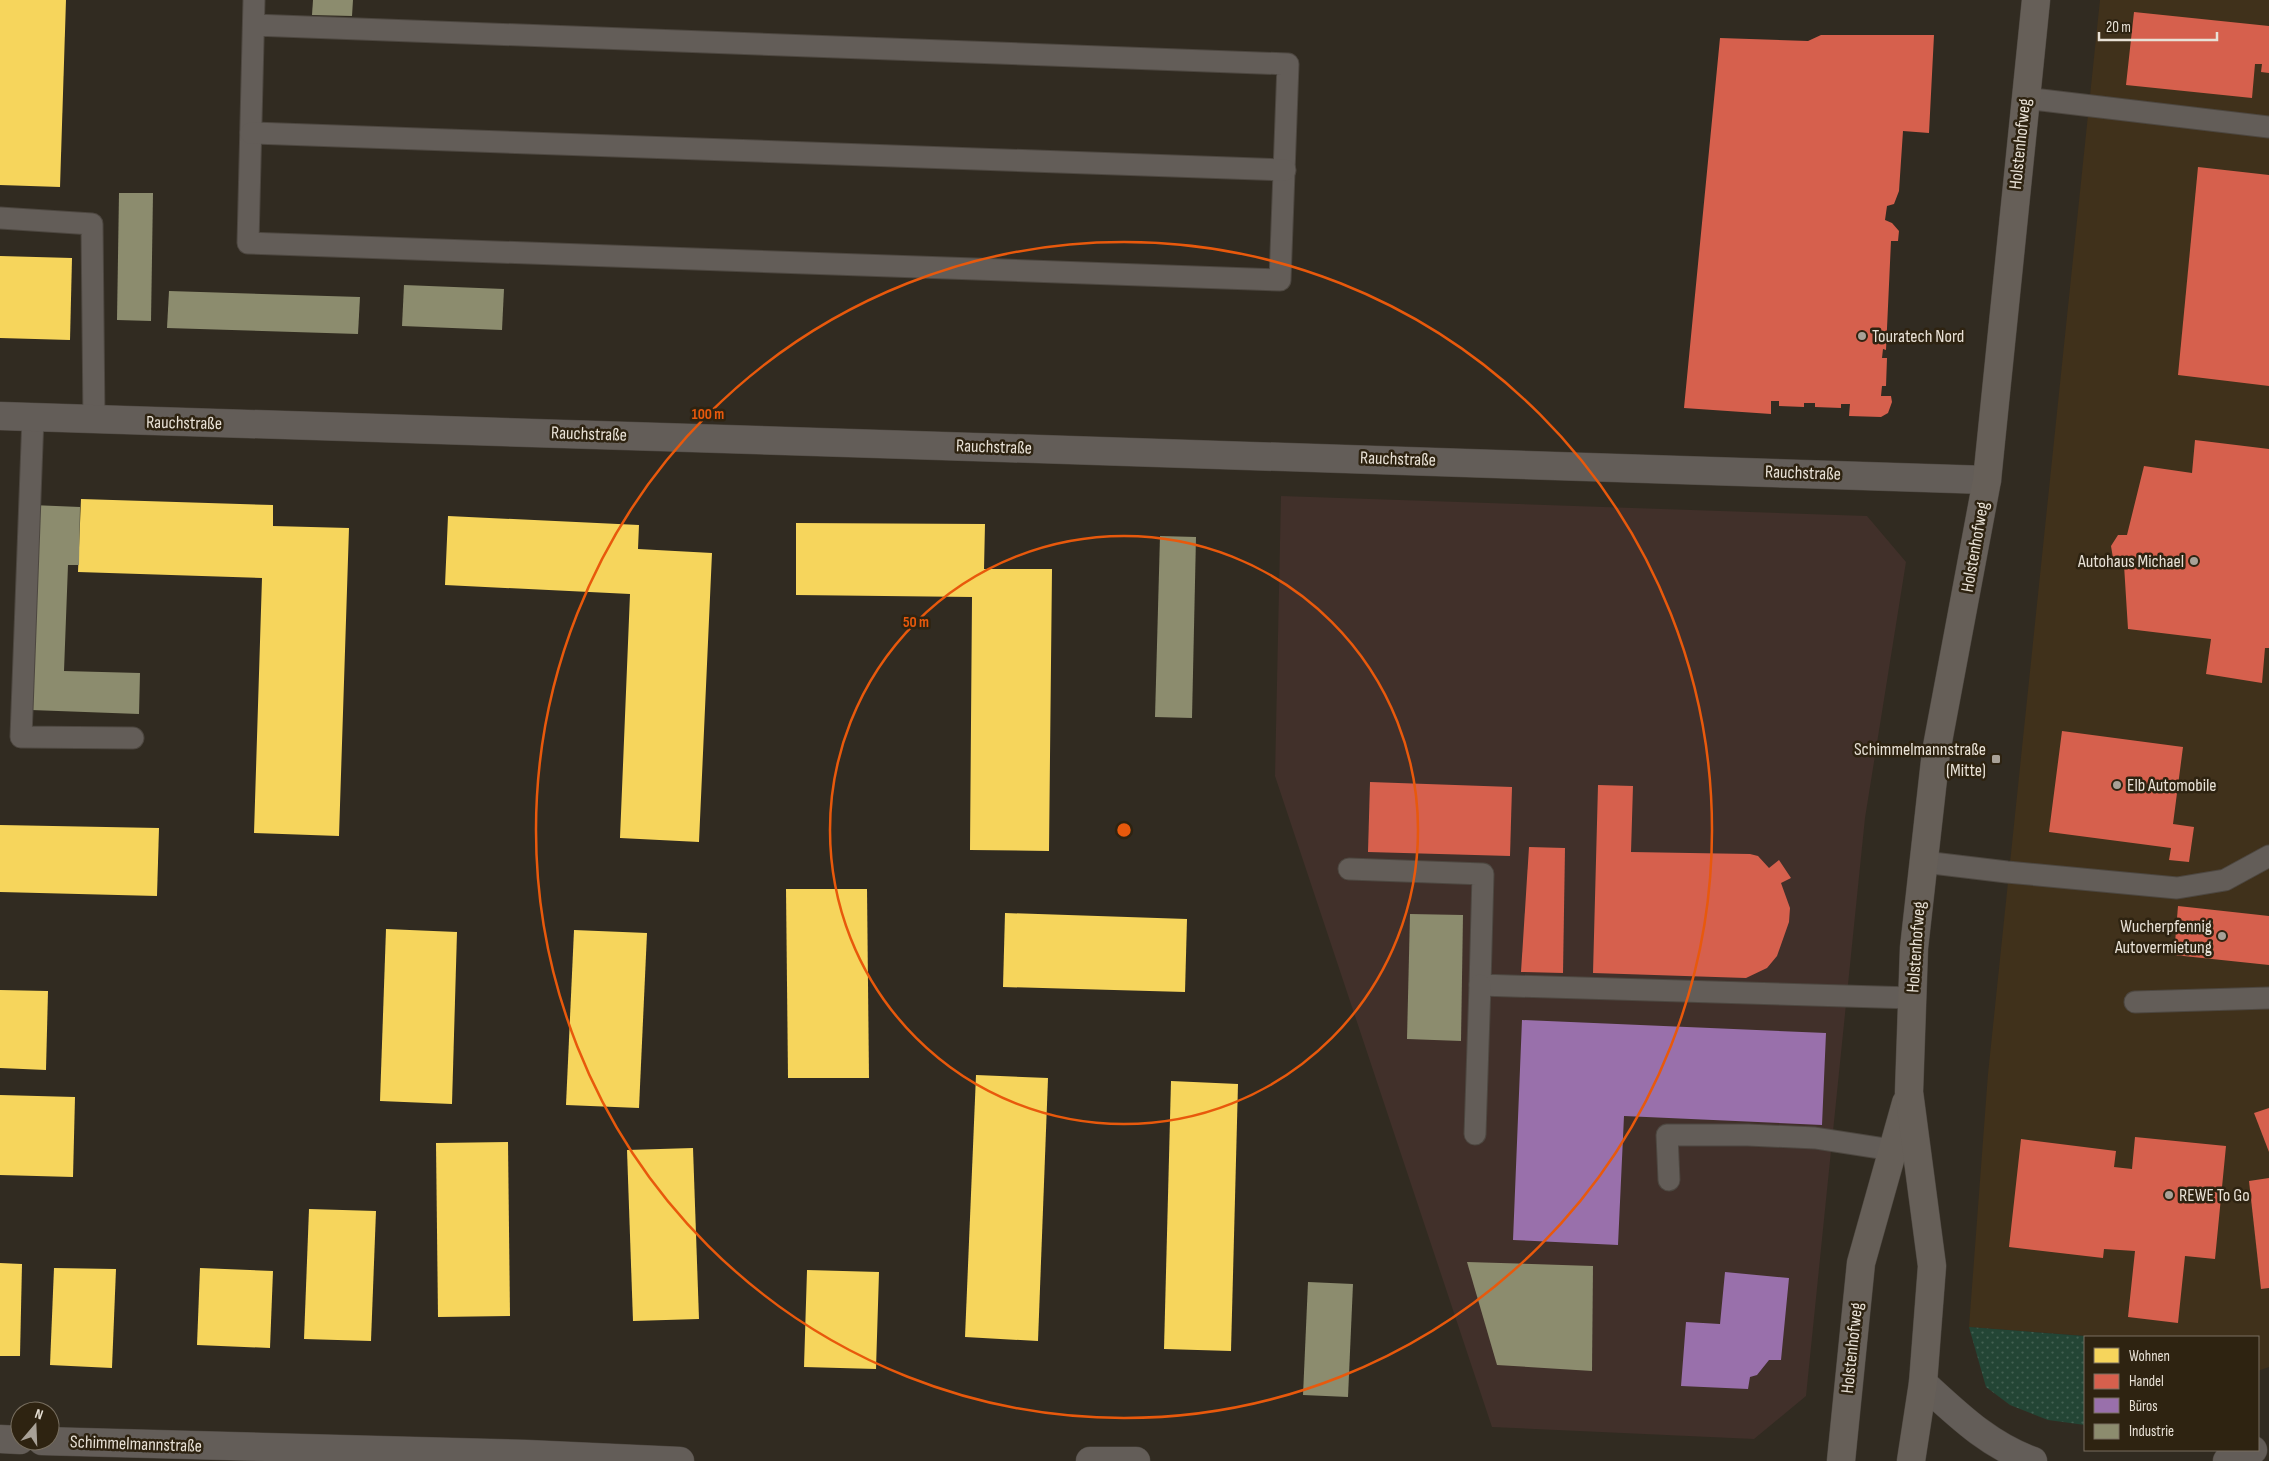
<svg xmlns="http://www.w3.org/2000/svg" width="2269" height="1461" viewBox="0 0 2269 1461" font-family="'Sofia Sans Condensed',sans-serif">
  <defs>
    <pattern id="grass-dots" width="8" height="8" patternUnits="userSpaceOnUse" patternTransform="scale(1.25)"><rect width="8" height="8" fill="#234535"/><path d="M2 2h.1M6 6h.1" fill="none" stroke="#436052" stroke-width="1.8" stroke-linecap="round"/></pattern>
  </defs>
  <rect width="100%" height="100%" fill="#312b21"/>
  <!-- built -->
  <polygon fill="#40311b" points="2100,0 2269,0 2269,1367 2258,1371 2258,1337 2099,1337 1969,1327 1988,1074"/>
  <!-- industrial -->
  <polygon fill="#41302a" points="1281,496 1867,516 1906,562 1865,818 1806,1396 1754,1439 1492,1427 1275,776"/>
  <!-- grass -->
  <polygon fill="url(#grass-dots)" points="1969,1327 2098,1337 2085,1337 2085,1425 2048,1420 2010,1405 1986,1387"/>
  <!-- homes -->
  <g fill="#f6d55c">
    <polygon points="0,0 66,0 60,187 0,185"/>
    <polygon points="0,256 72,258 70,340 0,338"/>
    <polygon points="81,499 273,505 273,526 349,528 339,836 254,833 262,578 78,572"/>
    <polygon points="448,516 639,525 638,549 712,553 699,842 620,838 630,594 445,585"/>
    <polygon points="796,523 985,524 984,569 1052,569 1049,851 970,850 972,597 796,595"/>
    <polygon points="0,825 159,828 157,896 0,892"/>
    <polygon points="786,889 867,889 869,1078 788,1078"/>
    <polygon points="1005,913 1187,919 1185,992 1003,987"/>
    <polygon points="386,929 457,932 452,1104 380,1101"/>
    <polygon points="574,930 647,933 639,1108 566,1105"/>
    <polygon points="0,990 48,991 46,1070 0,1068"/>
    <polygon points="976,1075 1048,1078 1038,1341 965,1337"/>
    <polygon points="1171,1081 1238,1084 1231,1351 1164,1349"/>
    <polygon points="0,1095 75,1097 73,1177 0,1175"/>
    <polygon points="508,1142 510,1316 438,1317 436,1143"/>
    <polygon points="693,1148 699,1319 633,1321 627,1150"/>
    <polygon points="309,1209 376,1211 371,1341 304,1339"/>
    <polygon points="0,1263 22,1264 20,1356 0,1356"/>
    <polygon points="54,1268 116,1269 112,1368 50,1365"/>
    <polygon points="200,1268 273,1271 270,1348 197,1345"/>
    <polygon points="807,1270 879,1272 876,1369 804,1367"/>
  </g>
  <!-- shops -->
  <g fill="#d6604d">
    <polygon points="2134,12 2269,26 2269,73 2261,72 2262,64 2255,64 2252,98 2126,85"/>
    <polygon points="1821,35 1934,35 1929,133 1903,131 1899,191 1894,204 1887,206 1885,220 1892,223 1899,231 1898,241 1891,241 1886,350 1883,349 1882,358 1887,358 1886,386 1882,386 1881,396 1891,396 1892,402 1888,413 1881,417 1849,416 1850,404 1841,404 1841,408 1815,407 1815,403 1804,403 1804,407 1779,406 1779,401 1771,401 1771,414 1684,408 1720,38 1808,41"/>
    <polygon points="2198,167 2269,175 2269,386 2178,375"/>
    <polygon points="2195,440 2269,449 2269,648 2265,648 2262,683 2206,674 2211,639 2128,629 2124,565 2113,558 2111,546 2118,535 2127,535 2144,466 2192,473"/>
    <polygon points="2062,731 2183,747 2173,824 2194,827 2189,862 2169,860 2171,848 2049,832"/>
    <polygon points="1370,782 1512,787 1510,856 1368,852"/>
    <polygon points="1598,785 1633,786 1631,852 1750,854 1758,856 1769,868 1779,860 1791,878 1781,883 1790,908 1789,922 1777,956 1767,968 1746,978 1593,973"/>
    <polygon points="1529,847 1565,848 1563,973 1521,972"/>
    <polygon points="2178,906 2269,916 2269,965 2174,955"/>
    <polygon points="2269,1108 2269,1152 2254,1113"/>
    <polygon points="2135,1137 2226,1146 2215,1259 2185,1256 2178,1323 2128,1317 2135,1251 2104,1249 2103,1258 2009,1247 2021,1139 2116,1151 2114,1167 2132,1169"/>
    <polygon points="2269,1178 2269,1288 2261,1289 2249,1181"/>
  </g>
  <!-- offices -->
  <g fill="#9970ab">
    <polygon points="1522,1020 1826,1033 1822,1125 1624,1116 1618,1245 1513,1240"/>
    <polygon points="1725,1272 1789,1278 1781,1360 1769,1360 1757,1375 1750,1377 1748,1389 1681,1386 1686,1322 1720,1324"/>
  </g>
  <!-- industry -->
  <g fill="#8c8c6e">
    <polygon points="313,0 353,0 352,16 312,15"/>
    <polygon points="119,193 153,193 151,321 117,320"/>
    <polygon points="404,285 504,289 502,330 402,326"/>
    <polygon points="169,291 360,297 358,334 167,328"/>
    <polygon points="32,505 80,507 79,565 68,565 64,671 140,673 139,714 31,710"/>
    <polygon points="1160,536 1196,537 1192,718 1155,717"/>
    <polygon points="1410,914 1463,915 1461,1041 1407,1039"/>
    <polygon points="1467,1262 1593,1266 1592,1371 1497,1365"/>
    <polygon points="1308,1282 1353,1284 1348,1397 1303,1395"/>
  </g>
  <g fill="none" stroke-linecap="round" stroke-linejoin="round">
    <!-- service casing -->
    <g stroke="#4d4740" stroke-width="23">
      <g id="service">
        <polyline points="254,0 248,243 1280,280 1288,64 254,25"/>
        <polyline points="2024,98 2269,127"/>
        <polyline points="251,133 1285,170"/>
        <polyline points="0,218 92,224 94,421"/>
        <polyline points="33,417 21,737 133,738"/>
        <polyline points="1924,862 2007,872 2177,888 2225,880 2269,856"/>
        <polyline points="1349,869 1483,874 1480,985 1912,998"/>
        <polyline points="2135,1002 2269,998"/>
        <polyline points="1475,1134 1480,985"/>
        <polyline points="1669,1180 1667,1135 1748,1135 1815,1138 1892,1150"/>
      </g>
    </g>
    <!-- minor casing -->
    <g stroke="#4d4740" stroke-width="29">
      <g id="minor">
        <path d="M0,416C662,439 1325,456 1987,480"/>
        <polyline points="0,1439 20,1440"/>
        <polyline points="42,1441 527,1454 680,1461"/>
        <polyline points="1090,1461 1136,1461"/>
      </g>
    </g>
    <!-- tertiary casing -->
    <g stroke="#4d4740" stroke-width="29">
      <g id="tertiary">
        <path d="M1923,1383C1957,1414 1988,1445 2033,1461"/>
        <polyline points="2227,1461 2253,1450"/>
      </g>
    </g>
    <!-- secondary casing -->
    <g stroke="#4d4740" stroke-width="29">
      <g id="secondary">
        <polyline points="1841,1461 1861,1263 1906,1103"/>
        <polyline points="1911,1461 1923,1383 1932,1266 1909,1092 1914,948 1936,752 1987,480 2036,0"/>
      </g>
    </g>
    <!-- service -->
    <use href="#service" stroke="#635d58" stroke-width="21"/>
    <!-- minor -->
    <use href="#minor" stroke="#635d58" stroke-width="28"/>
    <!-- tertiary -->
    <use href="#tertiary" stroke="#635d58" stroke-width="28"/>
    <!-- secondary -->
    <use href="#secondary" stroke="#665f58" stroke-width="28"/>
  </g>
  <!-- distance rings -->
  <g fill="none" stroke="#e8590c" stroke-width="2.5">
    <circle cx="1124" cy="830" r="294"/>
    <circle cx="1124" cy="830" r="588"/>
  </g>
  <!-- markers -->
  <g fill="#a8a197" stroke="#2e2311" stroke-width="2">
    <circle cx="1862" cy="336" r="5"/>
    <circle cx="2194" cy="561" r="5"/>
    <rect x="1991" y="754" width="10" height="10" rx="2.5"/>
    <circle cx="2117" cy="785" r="5"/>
    <circle cx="2222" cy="936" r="5"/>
    <circle cx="2169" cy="1195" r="5"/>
  </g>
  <g text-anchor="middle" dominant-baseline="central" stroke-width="5" stroke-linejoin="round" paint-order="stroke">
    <!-- street labels -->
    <g font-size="18" fill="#e8e1d6" stroke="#2e2311">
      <text transform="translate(2020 144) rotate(-84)">Holstenhofweg</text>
      <text transform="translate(184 423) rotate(1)">Rauchstraße</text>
      <text transform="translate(589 434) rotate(2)">Rauchstraße</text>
      <text transform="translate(994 447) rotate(2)">Rauchstraße</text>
      <text transform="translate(1398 459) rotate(2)">Rauchstraße</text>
      <text transform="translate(1803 473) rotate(2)">Rauchstraße</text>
      <text transform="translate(1975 547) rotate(-80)">Holstenhofweg</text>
      <text transform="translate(1916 947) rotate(-86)">Holstenhofweg</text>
      <text transform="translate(1852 1348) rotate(-84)">Holstenhofweg</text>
      <text transform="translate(136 1444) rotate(2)">Schimmelmannstraße</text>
    </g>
    <!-- poi labels -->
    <g font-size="18" fill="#e8e1d6" stroke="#2e2311" text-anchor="start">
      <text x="1872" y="336">Touratech Nord</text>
      <text x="2184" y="561" text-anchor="end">Autohaus Michael</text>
      <text x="1986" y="749" text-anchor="end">Schimmelmannstraße<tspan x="1986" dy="21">(Mitte)</tspan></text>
      <text x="2127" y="785">Elb Automobile</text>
      <text x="2212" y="926" text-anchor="end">Wucherpfennig<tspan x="2212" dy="21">Autovermietung</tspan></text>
      <text x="2179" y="1195">REWE To Go</text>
    </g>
  </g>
  <circle cx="1124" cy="830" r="8" fill="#e8590c" stroke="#2e2311" stroke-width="2.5"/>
  <g font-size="15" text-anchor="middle" font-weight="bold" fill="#e8590c" stroke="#2e2311" stroke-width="5" stroke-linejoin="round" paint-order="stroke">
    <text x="708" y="419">100 m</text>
    <text x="916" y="627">50 m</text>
  </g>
  <!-- legend -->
  <rect x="2084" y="1336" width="175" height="115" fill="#2e2311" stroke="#786f60"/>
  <rect x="2094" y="1348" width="25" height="15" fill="#f6d55c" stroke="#786f60"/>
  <text x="2129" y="1361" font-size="15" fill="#e8e1d6">Wohnen</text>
  <rect x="2094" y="1374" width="25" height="15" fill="#d6604d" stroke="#786f60"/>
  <text x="2129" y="1386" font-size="15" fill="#e8e1d6">Handel</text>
  <rect x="2094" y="1398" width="25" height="15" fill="#9970ab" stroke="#786f60"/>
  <text x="2129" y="1411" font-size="15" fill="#e8e1d6">Büros</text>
  <rect x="2094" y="1424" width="25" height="15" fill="#8c8c6e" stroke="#786f60"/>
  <text x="2129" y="1436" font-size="15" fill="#e8e1d6">Industrie</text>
  <!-- north arrow -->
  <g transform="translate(35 1426) rotate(19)"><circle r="24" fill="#2e2311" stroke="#786f60"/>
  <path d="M0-4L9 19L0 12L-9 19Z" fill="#a8a197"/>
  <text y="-8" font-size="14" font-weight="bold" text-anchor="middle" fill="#e8e1d6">N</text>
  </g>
  <!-- scale -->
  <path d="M2099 32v8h118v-8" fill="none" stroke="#e8e1d6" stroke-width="2.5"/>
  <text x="2106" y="32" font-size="15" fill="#e8e1d6" stroke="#2e2311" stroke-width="4" paint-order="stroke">20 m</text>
</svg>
